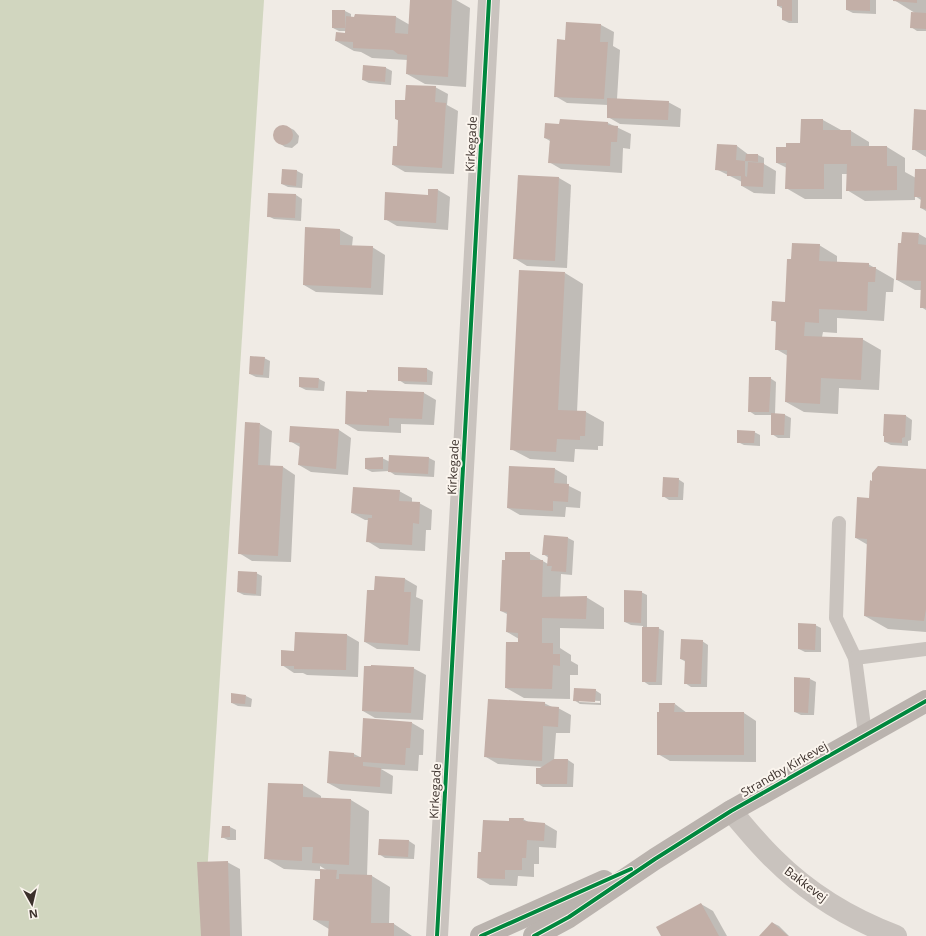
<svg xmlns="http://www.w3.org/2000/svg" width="926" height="936" viewBox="0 0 926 936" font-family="'Open Sans',sans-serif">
  <rect width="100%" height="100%" fill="#f0ebe5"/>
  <!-- green -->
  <polygon fill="#d1d6bf" points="0,0 264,0 203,936 0,936"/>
  <!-- shadow -->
  <g fill="#0003" fill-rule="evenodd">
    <polygon points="411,0 456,0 470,8 466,87 425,84 407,74 408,60 372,58 361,52 354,51 336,41 346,34 346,31 339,31 333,28 345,11 351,14 351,18 396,17 410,25"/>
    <polygon points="778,0 798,0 798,23 789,23 783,20 783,9 778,6"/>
    <polygon points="847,0 876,0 876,14 853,13 847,10"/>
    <polygon points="894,0 926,0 926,31 917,31 911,27 915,13"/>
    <polygon points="567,23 601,25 614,32 613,46 620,50 617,99 668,102 681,109 680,127 620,124 608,117 608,105 567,103 555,96 566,41"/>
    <polygon points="386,68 392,71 391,85 369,83 363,80"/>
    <polygon points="435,87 448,94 447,105 458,111 454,174 405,172 393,165 398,147 399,121 396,119 406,101"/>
    <polygon points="926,111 926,157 913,149"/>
    <polygon points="561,120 608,123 631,134 630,149 623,148 622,173 561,169 549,162 550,141 545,138 560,125"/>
    <polygon points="802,120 823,120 841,130 851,131 869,142 869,147 887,147 905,158 905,172 916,178 926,170 926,211 921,208 921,200 915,196 915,200 865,201 847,190 847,174 842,174 842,199 805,199 786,188 787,168 777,163 787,148 801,144"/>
    <polygon points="281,126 288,127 294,130 299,136 298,143 292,148 285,147 279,143 274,137 275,130"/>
    <polygon points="737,146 749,155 758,155 764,158 764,164 776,171 775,194 754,193 742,186 742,182 716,169"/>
    <polygon points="283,170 297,171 303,174 302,188 288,187 282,184"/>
    <polygon points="519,176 559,178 571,185 567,268 527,266 514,258"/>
    <polygon points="438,190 450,197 448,230 397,226 385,219"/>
    <polygon points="296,195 302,199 301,221 274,219 268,216"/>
    <polygon points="306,228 340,230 353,237 352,246 372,247 385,255 383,295 316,292 304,285"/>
    <polygon points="919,234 926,238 926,310 921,307 922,290 915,290 897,280"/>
    <polygon points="819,245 837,256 837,263 868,264 894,279 893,292 886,292 884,321 837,318 837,333 823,332 822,337 862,339 881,350 879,390 839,388 838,414 804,412 786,402 788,356 776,349 777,323 772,320 786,303 792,260"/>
    <polygon points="565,273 583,284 577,412 586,412 604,422 603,446 598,446 598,450 575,449 574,462 530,459 511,449"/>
    <polygon points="264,358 270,361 269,378 256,377 250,374"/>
    <polygon points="399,368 427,369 433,372 432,385 405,384 399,380"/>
    <polygon points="770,378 776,382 775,414 785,415 791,418 790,438 778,438 772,434 772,415 755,415 749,411"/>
    <polygon points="319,379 325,382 324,391 306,390 300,387"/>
    <polygon points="347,392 424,393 436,400 434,425 401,424 401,433 358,431 346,424"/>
    <polygon points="884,415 906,416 912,420 911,440 908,441 908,446 891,445 885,442"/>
    <polygon points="260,424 272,431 270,467 283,467 295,475 291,562 252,561 239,553"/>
    <polygon points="291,427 339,430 351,438 348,475 311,472 299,465 300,447 290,441"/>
    <polygon points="754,432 760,435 760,446 744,445 738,442"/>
    <polygon points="382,458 390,462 429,458 435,461 434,477 395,475 389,471 372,472 366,469"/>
    <polygon points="555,469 567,476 567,485 581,492 580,508 566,507 565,517 520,515 508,508"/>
    <polygon points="926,470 926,632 888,629 865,616 868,545 856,538 870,499"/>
    <polygon points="678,479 684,483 683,500 669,500 663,496"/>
    <polygon points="399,491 412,498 412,502 419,503 432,510 431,530 426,530 425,551 380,549 367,541 369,520 365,520 352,513"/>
    <polygon points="544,536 568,538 574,541 572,575 561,574 560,598 586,597 604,608 604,629 560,628 560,648 571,655 571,661 578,665 578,675 570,675 570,699 524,698 506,688 519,639 507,632 507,614 501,611 506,561 529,553 548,564 549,558 543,554"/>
    <polygon points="256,573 262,576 261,596 244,595 238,592"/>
    <polygon points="405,579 417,586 416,597 423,600 420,651 377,649 365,642 375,592"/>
    <polygon points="641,592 647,595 647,628 658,628 664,631 662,685 649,685 643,681 643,626 631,625 625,622"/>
    <polygon points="815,625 821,628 821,652 805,652 799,649"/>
    <polygon points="347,635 359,642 358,677 307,675 303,673 294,673 282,665 295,652"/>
    <polygon points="702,641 708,645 707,687 691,687 685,683 686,662 681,659"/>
    <polygon points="413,668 426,675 423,720 375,718 363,711"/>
    <polygon points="810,679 816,682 814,715 801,715 795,712"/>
    <path d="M595,690L601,694V705L580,704L574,700ZM579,700L600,701V703L579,702Z"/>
    <polygon points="246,696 252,699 251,707 238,706 232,703"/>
    <polygon points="544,703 552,707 558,708 571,715 570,733 556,733 554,760 568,760 574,764 573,787 543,787 537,783 544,767 498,764 486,757"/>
    <polygon points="675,704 687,713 744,713 756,721 756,762 670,761 658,754"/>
    <polygon points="412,723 424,730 423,755 419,755 418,771 381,769 393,776 392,794 341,790 328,783 330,752 354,754 362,758"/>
    <path d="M303,785L321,796V799L351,800L369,811L367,876H372L390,887L389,924H394L412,936H329V929L314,920L321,871L284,869L265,858ZM320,866L328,871L320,870Z"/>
    <polygon points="523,819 530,823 545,824 557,831 556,848 539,847 539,864 534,864 534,877 518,876 517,886 490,885 478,878 482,853 510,822"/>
    <polygon points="230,827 236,830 236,840 228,840 222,837"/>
    <polygon points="409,841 415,845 414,859 385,858 379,854"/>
    <polygon points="227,862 240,869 242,936 202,936"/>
    <polygon points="701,904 713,911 727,936 662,936"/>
    <polygon points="773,923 779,926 789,936 760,936"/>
  </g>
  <!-- building -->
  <g fill="#c3afa7">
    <polygon points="410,0 452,0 448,77 406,74 407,55 398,54 393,50 353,48 353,42 335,41 336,32 345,33 346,16 354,17 355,14 396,16 395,33 408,34"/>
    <polygon points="777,0 792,0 792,21 782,20 782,6 777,6"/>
    <polygon points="846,0 870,0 870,11 846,10"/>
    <polygon points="893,0 917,0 917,3 893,1"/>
    <rect x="332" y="10" width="13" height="18"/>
    <polygon points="911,12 926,13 926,29 910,28"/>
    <polygon points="566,22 601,24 600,42 608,42 604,99 554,97 557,39 565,40"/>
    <polygon points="363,65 386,67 385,82 362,80"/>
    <polygon points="406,85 436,86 435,102 446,103 442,168 392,165 393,146 397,146 398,120 395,119 395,100 405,100"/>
    <polygon points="607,98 669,101 668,120 607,118"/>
    <polygon points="914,109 926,110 926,150 912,150"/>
    <polygon points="560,119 608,122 608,125 618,126 617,142 611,142 610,166 548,163 550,139 544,138 545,123 559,124"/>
    <polygon points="801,119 823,119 823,130 851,130 851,146 887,146 887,166 897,166 897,190 846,191 847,164 824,164 824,189 785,189 786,163 776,163 776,147 786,147 786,143 800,143"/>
    <circle cx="283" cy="135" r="10"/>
    <polygon points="717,144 737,145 736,160 745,161 745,176 747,177 748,162 764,163 763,187 741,186 741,176 727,176 727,171 715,170"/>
    <polygon points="746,154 758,154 758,162 745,161"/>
    <polygon points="282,169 297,170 296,186 281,184"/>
    <polygon points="915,169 926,169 926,209 920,208 921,197 914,197"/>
    <polygon points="518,175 559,177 555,261 513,259"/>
    <polygon points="428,189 438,189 436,223 384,220 385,192 428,195"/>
    <polygon points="268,193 296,194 295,218 267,217"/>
    <polygon points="305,227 340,229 340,245 373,246 371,288 303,285"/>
    <polygon points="902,232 919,233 918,244 926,245 926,308 920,308 921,281 896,280 898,243 901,243"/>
    <polygon points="792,243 820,244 819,261 869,263 869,267 876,267 875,282 868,282 867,311 819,309 819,323 805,322 804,336 863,338 861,380 821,378 820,404 785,402 787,350 775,350 776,321 771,321 772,301 785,302 787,259 791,259"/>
    <polygon points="519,270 565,272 558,410 586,411 585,436 580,436 580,440 557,439 556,452 510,450"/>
    <polygon points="250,356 265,357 263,375 249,374"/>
    <polygon points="398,367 427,368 427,382 398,381"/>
    <polygon points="299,377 319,378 318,388 299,387"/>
    <polygon points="749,377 771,377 769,412 748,412"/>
    <polygon points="367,390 424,392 422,419 389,418 389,426 345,424 346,391 367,392"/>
    <polygon points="771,413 785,414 784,435 771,435"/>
    <polygon points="884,414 906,415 905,437 902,438 902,443 884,442 884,436 883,436"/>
    <polygon points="245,422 260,423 258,465 283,466 278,556 238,554"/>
    <polygon points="290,426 339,429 336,469 298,465 300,443 289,442"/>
    <polygon points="737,430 755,431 754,443 737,443"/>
    <polygon points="389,455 429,457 428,474 388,472"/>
    <polygon points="383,457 383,469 365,469 365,458"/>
    <polygon points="509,466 555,468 554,483 569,484 568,502 553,501 553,511 507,508"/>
    <polygon points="878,466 926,469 926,609 924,621 864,616 867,539 855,538 857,497 869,498 870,480 872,481 872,473"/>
    <polygon points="663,477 679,478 678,497 662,497"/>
    <polygon points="353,487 400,490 399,501 420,502 419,524 413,523 412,545 366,542 368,518 372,518 372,515 351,513"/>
    <polygon points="544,535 568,537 566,572 551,571 552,566 547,566 548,555 542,555"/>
    <polygon points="505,552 530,552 530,560 543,560 542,597 587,596 586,619 542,618 542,643 553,643 553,654 560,654 560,666 553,665 552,689 505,688 506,642 518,642 518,633 506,632 507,612 500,611 502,560 505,560"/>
    <polygon points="238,571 257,572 256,594 237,592"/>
    <polygon points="375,576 405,578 404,592 411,592 408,645 364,642 367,590 374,590"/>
    <polygon points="624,590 642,591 641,623 624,622"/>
    <polygon points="798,623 816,624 815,650 798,649"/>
    <polygon points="642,627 659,627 656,682 642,682"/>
    <polygon points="295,632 347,634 346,670 294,669 294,666 281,666 281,650 294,651"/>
    <polygon points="681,639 703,640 701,684 684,684 685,660 680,659"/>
    <polygon points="371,665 414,667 411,713 362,711 364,666 371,666"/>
    <polygon points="794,677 810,678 808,713 794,712"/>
    <polygon points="574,688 596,689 595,702 573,701"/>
    <polygon points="231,693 246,695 245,704 231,703"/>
    <polygon points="488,699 545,702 545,706 559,707 558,727 543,726 542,761 484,757"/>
    <polygon points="659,703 675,703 674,712 744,712 744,755 657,755 657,712 659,712"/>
    <polygon points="363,718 412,722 410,748 406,748 405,765 363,762 363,766 381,768 380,787 327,783 329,751 354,753 354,757 361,757"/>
    <polygon points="554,759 568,759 567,784 536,784 536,768 540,768"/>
    <polygon points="268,783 303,784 303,797 351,799 349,865 312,863 313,847 302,847 302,861 264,859"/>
    <polygon points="509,818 524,818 523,821 545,823 544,841 527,840 526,858 522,858 522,870 505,870 505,879 477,878 478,852 481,852 483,820 509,821"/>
    <polygon points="222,826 230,826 230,837 221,838"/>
    <polygon points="379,839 409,840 408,857 378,855"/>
    <polygon points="228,861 230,936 201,936 197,862"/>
    <polygon points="320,869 337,870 336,879 339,879 339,874 372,875 371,923 394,923 394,936 328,936 329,921 313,920 315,879 320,879"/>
    <polygon points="701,903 719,936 661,936 656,927"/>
    <polygon points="772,922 788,936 759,936"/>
  </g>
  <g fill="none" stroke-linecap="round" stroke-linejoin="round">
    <!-- lane -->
    <g stroke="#c9c3be" stroke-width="14">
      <polyline points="839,523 836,618 855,658 865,734"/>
      <polyline points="855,658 926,649"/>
    </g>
    <!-- street -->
    <g stroke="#c9c3be" stroke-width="22">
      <path d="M731,811C745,827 758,844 774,859C808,893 851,919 896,936"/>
      <polyline points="437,936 489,0"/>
    </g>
    <!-- secondary -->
    <g stroke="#bab3ae" stroke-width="22">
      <polyline points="481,936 604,881"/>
      <polyline points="534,936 569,917 655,859 731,811 926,701"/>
    </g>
    <!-- cycleway casing -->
    <g stroke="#fbf5ee" stroke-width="6">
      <g id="cycleway">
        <polyline points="437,936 489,0"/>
        <polyline points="481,936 631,869"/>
        <polyline points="534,936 569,917 655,859 731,811 926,701"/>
      </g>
    </g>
    <!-- cycleway -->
    <use href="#cycleway" stroke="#00873e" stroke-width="4"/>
  </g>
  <g text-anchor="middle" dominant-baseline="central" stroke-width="4" stroke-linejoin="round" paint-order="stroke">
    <!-- street labels -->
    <g font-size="12" fill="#3b302b" stroke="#fbf5ee">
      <text transform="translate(471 144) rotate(-87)">Kirkegade</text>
      <text transform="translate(453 467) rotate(-87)">Kirkegade</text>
      <text transform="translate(784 769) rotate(-30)">Strandby Kirkevej</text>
      <text transform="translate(435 791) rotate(-87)">Kirkegade</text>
      <text transform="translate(806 884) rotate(37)">Bakkevej</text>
    </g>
  </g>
  <!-- north arrow -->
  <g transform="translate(32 904) rotate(172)" stroke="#fbf5ee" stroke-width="3" paint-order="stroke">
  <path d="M0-3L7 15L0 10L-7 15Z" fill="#3b302b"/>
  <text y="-6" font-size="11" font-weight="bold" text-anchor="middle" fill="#3b302b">N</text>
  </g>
</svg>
